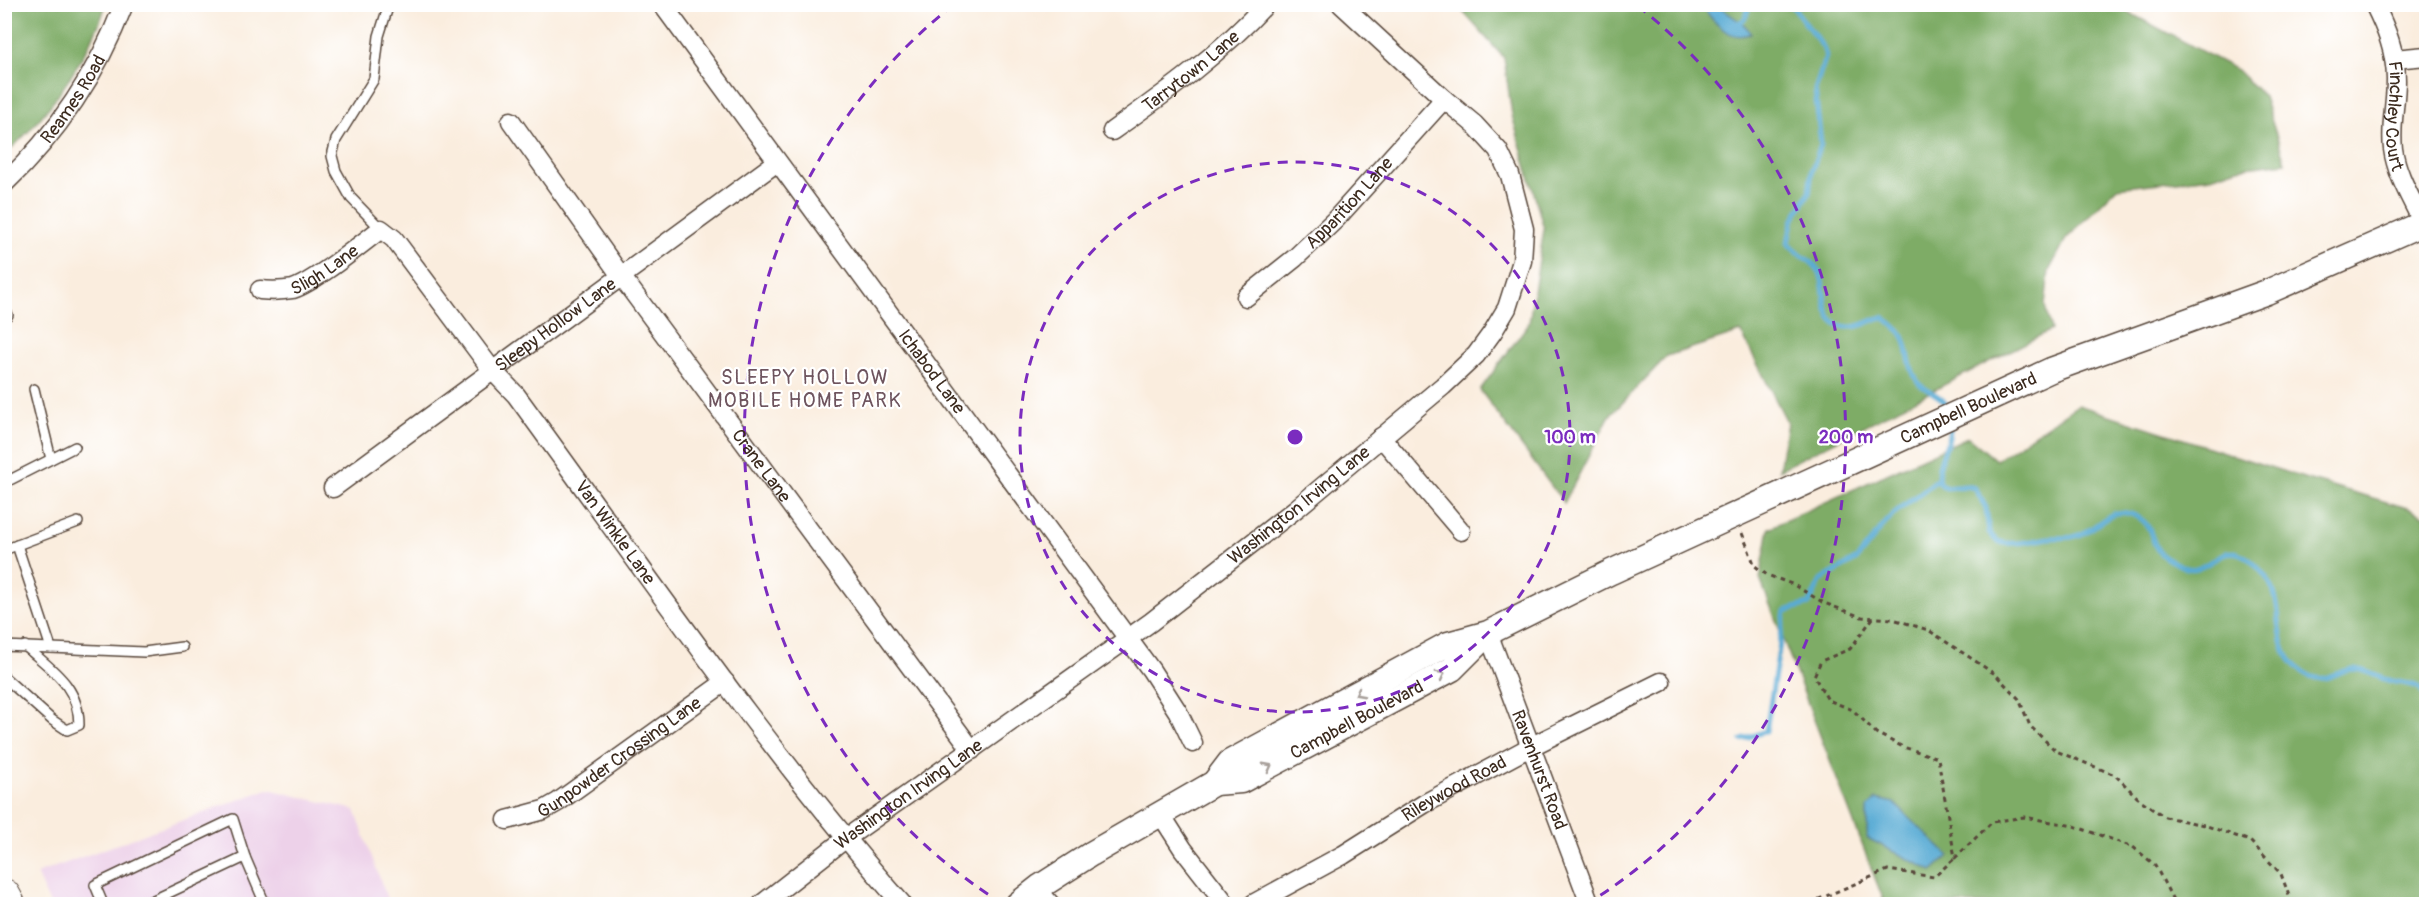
<svg xmlns="http://www.w3.org/2000/svg" width="2431" height="909" viewBox="0 0 2431 909" font-family="Pangolin,sans-serif">
  <rect width="100%" height="100%" fill="#fff"/>
  <filter id="ink" filterUnits="userSpaceOnUse"><feTurbulence type="fractalNoise" baseFrequency=".0167" numOctaves="2"/><feDisplacementMap in="SourceGraphic" scale="12" xChannelSelector="R" yChannelSelector="G"/><feConvolveMatrix kernelMatrix="1 2 1 2 8 2 1 2 1" color-interpolation-filters="sRGB"/></filter>
  <filter id="wash" filterUnits="userSpaceOnUse"><feTurbulence type="fractalNoise" baseFrequency=".008" numOctaves="4" result="noise"/><feDisplacementMap in="SourceGraphic" scale="24" xChannelSelector="R" yChannelSelector="G"/><feGaussianBlur stdDeviation="1.35" result="paint"/><feColorMatrix in="noise" values="0 0 0 0 0 0 0 0 0 0 0 0 0 0 0 0 0 1.4 0 .05"/><feComposite in="paint" operator="in"/></filter>
  <g filter="url(#wash)">
    <rect width="100%" height="100%" fill="#faedde"/>
    <!-- built -->
    <polygon fill="#edd1e9" points="268,789 355,810 389,904 50,904 36,874"/>
    <!-- forest -->
    <g fill="#7eac66" stroke="#5c6b42" stroke-width="1.5">
      <path d="M5,4L105,5C103,19 96,30 90,43C68,85 41,123 5,154Z"/>
      <polygon points="1457,5 2115,5 2237,70 2264,97 2285,162 2238,168 2211,177 2117,188 2066,239 2049,271 2045,306 2051,330 1779,470 1787,422 1741,332 1667,356 1609,417 1564,503 1480,390 1529,323 1544,229 1512,115 1504,58"/>
      <polygon points="2078,405 2304,478 2411,509 2426,516 2426,904 1885,904 1760,579 1769,528 1968,437 1996,460"/>
    </g>
    <!-- water -->
    <g fill="#59abd4" stroke="#4a6a79" stroke-width="1.5">
      <path d="M1701,5H1719C1728,16 1743,20 1751,33C1730,44 1712,20 1701,5Z"/>
      <polygon points="1876,799 1894,803 1949,856 1932,871 1867,838 1867,809"/>
    </g>
    <g fill="none" stroke-linecap="round" stroke-linejoin="round">
      <!-- stream -->
      <g stroke="#59abd4" stroke-width="5">
        <path d="M1791,4L1823,47L1826,56L1815,90L1821,144L1812,170L1809,193L1792,222L1788,243C1796,256 1812,258 1819,271C1828,286 1817,328 1851,327C1862,327 1872,319 1883,317C1915,338 1902,349 1915,377C1922,393 1943,392 1948,409"/>
        <path d="M1737,23C1747,21 1747,13 1749,4"/>
        <path d="M1950,424C1952,444 1934,463 1939,483L1946,488L1966,486L1975,488L1986,508L1989,533C1993,538 1997,542 2004,543C2018,545 2035,540 2049,538C2058,537 2068,539 2076,536C2101,530 2110,499 2141,519C2153,527 2151,545 2161,554C2166,559 2177,564 2184,567C2215,579 2222,521 2266,577C2290,609 2265,654 2310,676C2324,684 2338,670 2353,669C2365,669 2376,677 2388,680C2398,683 2408,683 2419,687L2426,697"/>
        <polyline points="1742,740 1766,731 1785,611 1809,604 1821,580 1857,559 1892,515 1938,479"/>
      </g>
    </g>
  </g>
  <g filter="url(#ink)">
    <g fill="none" stroke-linecap="round" stroke-linejoin="round">
      <!-- lane casing -->
      <g stroke="#58473b" stroke-width="12">
        <g id="lane">
          <polyline points="381,229 351,198 336,171 332,156 336,140 374,79 379,36 389,4"/>
          <polyline points="4,311 8,315"/>
          <polyline points="34,389 51,459"/>
          <polyline points="4,483 75,447"/>
          <polyline points="17,545 51,648"/>
          <polyline points="4,550 78,522"/>
          <polyline points="4,646 144,652 182,647"/>
          <path d="M4,677L52,720L67,730L79,725C79,686 52,670 25,646"/>
          <polyline points="245,857 265,904"/>
          <polyline points="1042,888 1056,904"/>
          <polyline points="103,904 95,885 233,819 245,857 145,904"/>
        </g>
      </g>
      <!-- street casing -->
      <g stroke="#58473b" stroke-width="21">
        <g id="street">
          <path id="s1" d="M662,4L1151,670L1178,712L1193,743"/>
          <path id="s2" d="M2374,4C2386,28 2396,52 2396,80C2396,103 2390,126 2393,149C2397,178 2415,204 2426,230"/>
          <polyline points="2394,59 2426,56"/>
          <path id="s3" d="M511,121L621,276L972,750"/>
          <path id="s4" d="M1112,131C1167,92 1220,54 1266,4"/>
          <path id="s5" d="M4,184C57,134 98,72 124,4"/>
          <path id="s6" d="M260,290C271,291 282,291 293,289C315,282 361,244 381,229L394,239L492,370L516,395C642,567 762,744 902,904"/>
          <path id="s7" d="M1246,297L1295,258L1335,220L1444,99"/>
          <polyline points="1381,437 1461,531"/>
          <path id="s8" d="M333,488L777,162"/>
          <path id="s9" d="M1488,633L1590,904"/>
          <polyline points="1160,813 1183,849 1226,904"/>
          <path id="s10" d="M507,820L544,810L558,802L725,682"/>
          <path id="s11" d="M762,904L845,839L1151,622L1297,508L1443,386L1476,355L1492,333L1507,308L1522,261L1524,229L1510,175L1498,150L1475,125L1444,99L1341,4"/>
          <path id="s12" d="M1253,904L1343,855L1424,804L1530,747L1661,682"/>
        </g>
      </g>
      <!-- secondary casing -->
      <g stroke="#58473b" stroke-width="27">
        <g id="secondary">
          <path id="s13" d="M1214,783L1241,781L1452,669L1487,634"/>
          <path id="s14" d="M1018,904L1041,886L1091,854L1214,783L1230,762L1448,644L1488,633L1611,572L2051,370L2267,292L2426,222"/>
        </g>
      </g>
      <!-- highway casing -->
      <g stroke="#58473b" stroke-width="34">
        <polyline id="highway" points="4,895 9,904"/>
      </g>
      <!-- path -->
      <g stroke="#58473b" stroke-width="3" stroke-dasharray="4.5 4.5" stroke-linecap="butt">
        <polyline points="1742,533 1755,566 1767,575 1792,584 1824,603 1862,617 1893,619 1928,630 1995,674 2019,699 2030,726 2056,751 2115,775 2139,799 2165,817 2204,825 2250,841 2281,874 2292,904"/>
        <polyline points="1873,618 1850,649 1821,661 1814,676 1828,700 1853,710 1876,733 1903,747 1938,758 1955,858 1992,822 2024,817 2074,826 2133,847 2155,865 2175,904"/>
        <polyline points="1813,904 1812,902 1888,870 1934,877 1955,858"/>
      </g>
      <!-- lane -->
      <use href="#lane" stroke="#fff" stroke-width="9"/>
      <!-- street -->
      <use href="#street" stroke="#fff" stroke-width="18"/>
      <!-- secondary -->
      <use href="#secondary" stroke="#fff" stroke-width="24"/>
      <!-- highway -->
      <use href="#highway" stroke="#fff" stroke-width="32"/>
    </g>
    <!-- one-way arrows -->
    <defs><path id="oneway-chevron" d="M-2-3.5L2.5 0L-2 3.5" fill="none" stroke-width="1.6" stroke-linecap="round" stroke-linejoin="round" transform="scale(1.5)"/></defs>
    <g stroke="#a79f9a">
      <use href="#oneway-chevron" transform="translate(1441 675) rotate(-29)"/>
      <use href="#oneway-chevron" transform="translate(1359 693) rotate(152)"/>
      <use href="#oneway-chevron" transform="translate(1268 767) rotate(-28)"/>
    </g>
  </g>
  <!-- distance rings -->
  <g fill="none" stroke="#7b2cbf" stroke-width="3" stroke-dasharray="10 8">
    <circle cx="1295" cy="437" r="275"/>
    <path d="M1003 904A551 551 0 0 1 952 6M1638 6A551 551 0 0 1 1587 904"/>
  </g>
  <g text-anchor="middle" dominant-baseline="central" stroke-width="4.5" stroke-linejoin="round" paint-order="stroke">
    <!-- street labels -->
    <g font-size="18" fill="#3b2a1e" stroke="#fff">
      <text stroke="none"><textPath href="#s4" startOffset="99">Tarrytown Lane</textPath></text>
      <text stroke="none"><textPath href="#s5" startOffset="110">Reames Road</textPath></text>
      <text stroke="none"><textPath href="#s2" startOffset="116">Finchley Court</textPath></text>
      <text stroke="none"><textPath href="#s7" startOffset="140">Apparition Lane</textPath></text>
      <text stroke="none"><textPath href="#s6" startOffset="70">Sligh Lane</textPath></text>
      <text stroke="none"><textPath href="#s8" startOffset="276">Sleepy Hollow Lane</textPath></text>
      <text stroke="none"><textPath href="#s1" startOffset="456">Ichabod Lane</textPath></text>
      <text stroke="none"><textPath href="#s14" startOffset="1077">Campbell Boulevard</textPath></text>
      <text stroke="none"><textPath href="#s3" startOffset="426">Crane Lane</textPath></text>
      <text stroke="none"><textPath href="#s11" startOffset="669">Washington Irving Lane</textPath></text>
      <text stroke="none"><textPath href="#s6" startOffset="524">Van Winkle Lane</textPath></text>
      <text stroke="none"><textPath href="#s13" startOffset="158">Campbell Boulevard</textPath></text>
      <text stroke="none"><textPath href="#s10" startOffset="130">Gunpowder Crossing Lane</textPath></text>
      <text stroke="none"><textPath href="#s9" startOffset="146">Ravenhurst Road</textPath></text>
      <text stroke="none"><textPath href="#s12" startOffset="232">Rileywood Road</textPath></text>
      <text stroke="none"><textPath href="#s11" startOffset="183">Washington Irving Lane</textPath></text>
    </g>
    <!-- neighbourhood labels -->
    <g font-size="20" letter-spacing="1.5" fill="#6e545e" stroke="#fff">
      <text x="805" y="377">SLEEPY HOLLOW<tspan x="805" dy="23">MOBILE HOME PARK</tspan></text>
    </g>
  </g>
  <circle cx="1295" cy="437" r="9" fill="#7b2cbf" stroke="#fff" stroke-width="3"/>
  <g font-size="18" text-anchor="middle" font-weight="bold" fill="#7b2cbf" stroke="#fff" stroke-width="4.5" stroke-linejoin="round" paint-order="stroke">
    <text x="1570" y="443">100 m</text>
    <text x="1846" y="443">200 m</text>
  </g>
  <!-- margin -->
  <rect width="2431" height="909" fill="none" stroke="#fff" stroke-width="24"/>
</svg>
